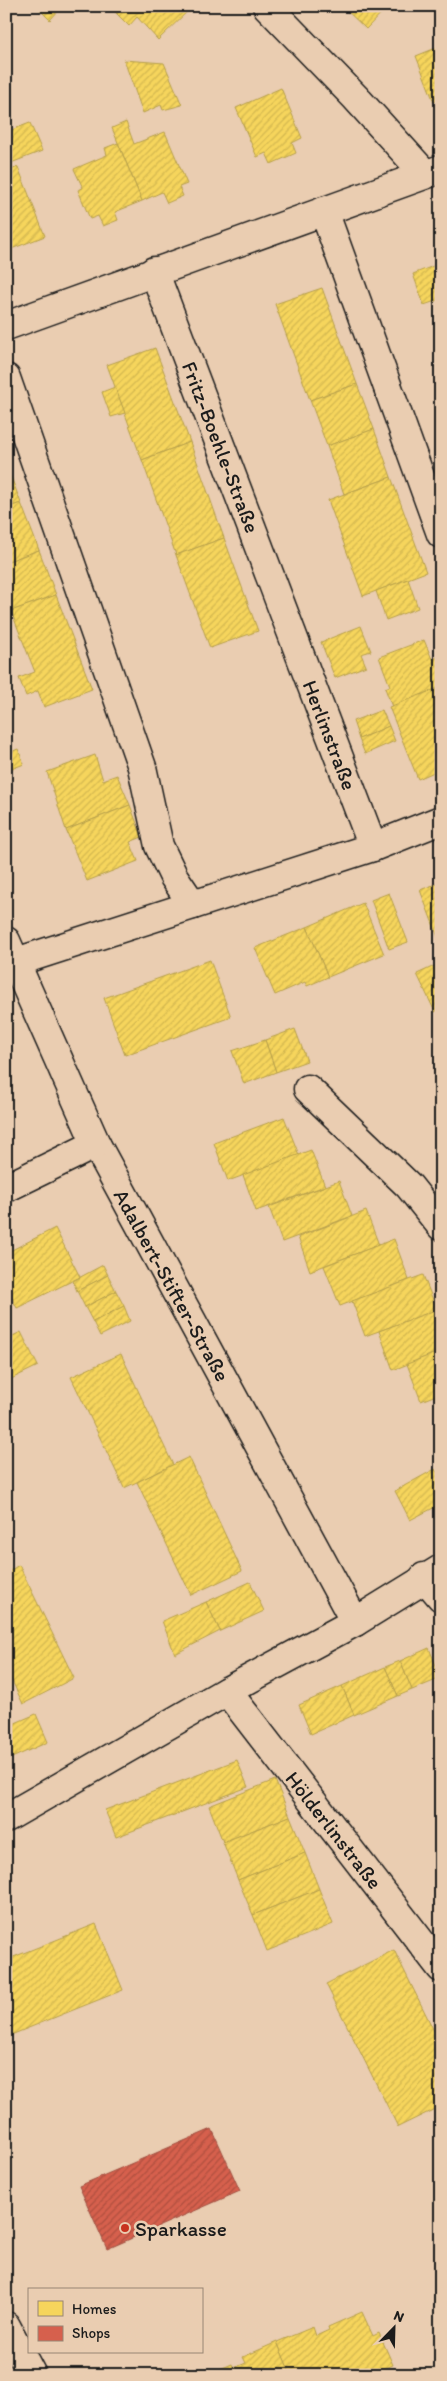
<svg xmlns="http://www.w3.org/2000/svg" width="447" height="2381" viewBox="0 0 447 2381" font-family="Itim,sans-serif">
  <defs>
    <pattern id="homes-hatch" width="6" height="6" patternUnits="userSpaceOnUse" patternTransform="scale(1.25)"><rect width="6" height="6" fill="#f6d55c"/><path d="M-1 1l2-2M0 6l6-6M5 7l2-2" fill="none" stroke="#d2b64f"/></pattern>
    <pattern id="shops-hatch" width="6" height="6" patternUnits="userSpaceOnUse" patternTransform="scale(1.25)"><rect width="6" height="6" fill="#d6604d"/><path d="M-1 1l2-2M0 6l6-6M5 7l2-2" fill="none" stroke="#ad4e3f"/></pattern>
  </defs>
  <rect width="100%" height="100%" fill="#eacdb1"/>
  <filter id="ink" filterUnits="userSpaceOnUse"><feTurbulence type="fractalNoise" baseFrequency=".02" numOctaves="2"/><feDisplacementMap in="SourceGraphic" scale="10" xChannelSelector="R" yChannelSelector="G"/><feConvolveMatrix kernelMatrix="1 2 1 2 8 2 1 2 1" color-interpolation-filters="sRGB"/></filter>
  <g filter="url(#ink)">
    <!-- homes -->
    <g fill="url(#homes-hatch)" stroke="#b59e49">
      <polygon points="36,6 57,6 60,9 50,20"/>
      <polygon points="111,6 125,6 117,14"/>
      <polygon points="125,6 193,6 158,40 137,17 129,26 117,14"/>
      <polygon points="342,6 388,6 366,29"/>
      <polygon points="441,46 441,100 434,102 416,56"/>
      <polygon points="124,60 164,63 182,105 163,110 161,105 143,113"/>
      <polygon points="281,88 302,138 292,143 296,153 271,164 266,153 257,157 236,108"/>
      <polygon points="126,122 134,144 165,132 187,184 179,187 183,196 167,203 162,192 142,201 112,128"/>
      <polygon points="30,123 42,151 11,163 6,150 6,132"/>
      <polygon points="118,143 142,201 115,212 118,220 103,226 98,216 90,219 78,190 83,188 74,169 107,155 105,148"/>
      <polygon points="18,167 45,236 6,251 6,172"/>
      <polygon points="441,263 441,299 424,305 413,274"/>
      <polygon points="322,288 357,384 310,400 275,304"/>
      <polygon points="155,348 190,442 142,460 107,365"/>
      <polygon points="357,384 374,429 327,446 310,400"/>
      <polygon points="115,387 125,413 111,417 102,392"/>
      <polygon points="374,429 391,477 344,494 327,446"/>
      <polygon points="190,442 224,538 176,555 142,460"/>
      <polygon points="6,464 21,503 6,508"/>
      <polygon points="391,477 426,572 363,596 328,500"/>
      <polygon points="21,503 39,550 6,562 6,508"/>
      <polygon points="224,538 258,631 210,648 176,555"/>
      <polygon points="39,550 56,595 11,611 6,598 6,562"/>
      <polygon points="408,579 418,608 386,620 376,591"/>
      <polygon points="56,595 92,689 44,707 38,691 26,696 19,678 35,672 11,611"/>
      <polygon points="361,626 371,651 361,654 366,666 335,678 321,642"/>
      <polygon points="424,640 432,659 439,657 441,662 441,687 392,707 385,688 390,686 379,657"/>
      <polygon points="441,687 441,769 418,779 389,707"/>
      <polygon points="382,710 389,726 359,739 353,721"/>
      <polygon points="389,726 395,741 365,754 359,739"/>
      <polygon points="18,749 24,764 6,771 6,754"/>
      <polygon points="95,755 103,780 117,775 130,805 66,830 47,772"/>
      <polygon points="130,805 142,837 130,842 138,861 87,881 66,830"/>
      <polygon points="441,882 441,945 420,890"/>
      <polygon points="389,893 408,942 389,949 371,900"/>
      <polygon points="363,903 384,954 328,977 307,927"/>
      <polygon points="307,927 328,977 307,986 305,982 275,995 255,948"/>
      <polygon points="210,960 231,1017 125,1055 104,998"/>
      <polygon points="441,963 441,1009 435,1012 417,974"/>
      <polygon points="295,1029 307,1061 276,1072 265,1040"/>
      <polygon points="265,1040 276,1072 244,1084 232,1051"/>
      <polygon points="284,1117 299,1155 228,1181 214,1143"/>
      <polygon points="311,1150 325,1186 256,1211 243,1175"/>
      <polygon points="339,1181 352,1216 282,1242 269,1207"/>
      <polygon points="366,1211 379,1245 310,1271 298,1237"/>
      <polygon points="55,1228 80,1277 17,1308 6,1287 6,1253"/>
      <polygon points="394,1239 409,1280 340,1306 324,1266"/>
      <polygon points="103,1265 108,1275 77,1291 73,1281"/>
      <polygon points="108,1275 116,1291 85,1307 77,1291"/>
      <polygon points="423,1275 437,1310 365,1336 352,1301"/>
      <polygon points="116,1291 124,1306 93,1322 85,1307"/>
      <polygon points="124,1306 130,1321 100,1336 93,1322"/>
      <polygon points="441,1308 441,1351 393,1370 379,1331"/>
      <polygon points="21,1332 38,1366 9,1380 6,1374 6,1339"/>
      <polygon points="441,1351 441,1393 421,1401 407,1364"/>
      <polygon points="121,1354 173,1465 124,1488 71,1377"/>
      <polygon points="441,1393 441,1412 434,1395"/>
      <polygon points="189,1457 242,1571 191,1595 137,1482"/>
      <polygon points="435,1469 441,1479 441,1504 410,1520 395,1491"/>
      <polygon points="19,1565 74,1678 23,1704 6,1668 6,1573"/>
      <polygon points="250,1582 264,1611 220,1631 206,1602"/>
      <polygon points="206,1602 220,1631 175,1654 162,1621"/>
      <polygon points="429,1648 441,1678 412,1690 400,1661"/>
      <polygon points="400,1661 412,1690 398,1696 385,1667"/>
      <polygon points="385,1667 398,1696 354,1715 342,1686"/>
      <polygon points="342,1686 354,1715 311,1734 299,1705"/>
      <polygon points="36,1714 48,1742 7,1760 6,1727"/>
      <polygon points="441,1734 441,1754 434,1737"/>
      <polygon points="237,1760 248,1787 116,1837 105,1810"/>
      <polygon points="275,1780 290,1816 223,1842 209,1806"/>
      <polygon points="290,1816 305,1853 238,1880 223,1842"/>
      <polygon points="305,1853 319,1889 253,1915 238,1880"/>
      <polygon points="319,1889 333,1924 267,1951 253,1915"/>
      <polygon points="96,1924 123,1990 6,2037 6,1960"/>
      <polygon points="394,1950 441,2045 441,2106 398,2127 326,1984"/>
      <polygon points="6,2113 13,2129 6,2132"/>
      <polygon points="362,2312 373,2336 379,2333 393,2365 386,2368 388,2375 291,2375 277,2342 313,2327 316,2336 329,2330 328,2327"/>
      <polygon points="277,2342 291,2375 206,2375 232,2364 234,2368 246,2363 243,2357"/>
    </g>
    <!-- shops -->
    <polygon fill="url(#shops-hatch)" stroke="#9e4c3e" points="212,2129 240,2191 107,2249 79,2186"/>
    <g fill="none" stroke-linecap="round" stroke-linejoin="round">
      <!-- street casing -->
      <g stroke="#1c1c1c" stroke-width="31">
        <g id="street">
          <polyline points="267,6 356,98 425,174"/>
          <polyline points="324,211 441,534"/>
          <polyline points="154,271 373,847"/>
          <polyline points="6,326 441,169"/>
          <polyline points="6,378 142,767 159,846 174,877 193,905"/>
          <polyline points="6,941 96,1144 355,1622"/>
          <polyline points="16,962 373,847 441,820"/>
          <polyline points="308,1089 409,1186 441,1226"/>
          <polyline points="6,1188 96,1144"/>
          <polyline points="424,1577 441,1597"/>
          <polyline points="227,1691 441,1968"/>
          <polyline points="6,1818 227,1691 355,1622 441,1569"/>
          <polyline points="6,2326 32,2375"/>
        </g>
      </g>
      <!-- street -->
      <use href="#street" stroke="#eacdb1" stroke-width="28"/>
    </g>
  </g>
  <!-- markers -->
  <circle fill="#c8321e" stroke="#eacdb1" stroke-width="2" cx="125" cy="2228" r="5"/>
  <g text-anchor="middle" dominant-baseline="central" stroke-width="5" stroke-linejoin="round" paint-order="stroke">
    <!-- street labels -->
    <g font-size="21" fill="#1c1c1c" stroke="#eacdb1">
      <text transform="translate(221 447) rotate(69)">Fritz-Boehle-Straße</text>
      <text transform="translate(330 735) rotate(69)">Herlinstraße</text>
      <text transform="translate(172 1285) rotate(61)">Adalbert-Stifter-Straße</text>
      <text transform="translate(334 1830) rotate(52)">Hölderlinstraße</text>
    </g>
    <!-- poi labels -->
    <g font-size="21" fill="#1c1c1c" stroke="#eacdb1" text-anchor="start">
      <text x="135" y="2228">Sparkasse</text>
    </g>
  </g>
  <!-- margin -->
  <rect width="447" height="2381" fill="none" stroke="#eacdb1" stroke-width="25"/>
  <rect x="12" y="12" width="422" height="2356" fill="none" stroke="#1c1c1c" stroke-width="2" filter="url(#ink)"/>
  <!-- legend -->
  <rect x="28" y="2288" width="175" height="65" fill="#eacdb1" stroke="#988675"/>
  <rect x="38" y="2301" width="25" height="15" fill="#f6d55c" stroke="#988675"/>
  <text x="72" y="2314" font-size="15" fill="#1c1c1c">Homes</text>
  <rect x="38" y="2326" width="25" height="15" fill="#d6604d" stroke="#988675"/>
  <text x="72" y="2338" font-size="15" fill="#1c1c1c">Shops</text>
  <!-- north arrow -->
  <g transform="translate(394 2328) rotate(23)" stroke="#eacdb1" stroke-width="4" paint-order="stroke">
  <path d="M0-4L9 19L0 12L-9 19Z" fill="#1c1c1c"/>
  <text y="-8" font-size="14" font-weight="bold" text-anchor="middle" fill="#1c1c1c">N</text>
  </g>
</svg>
